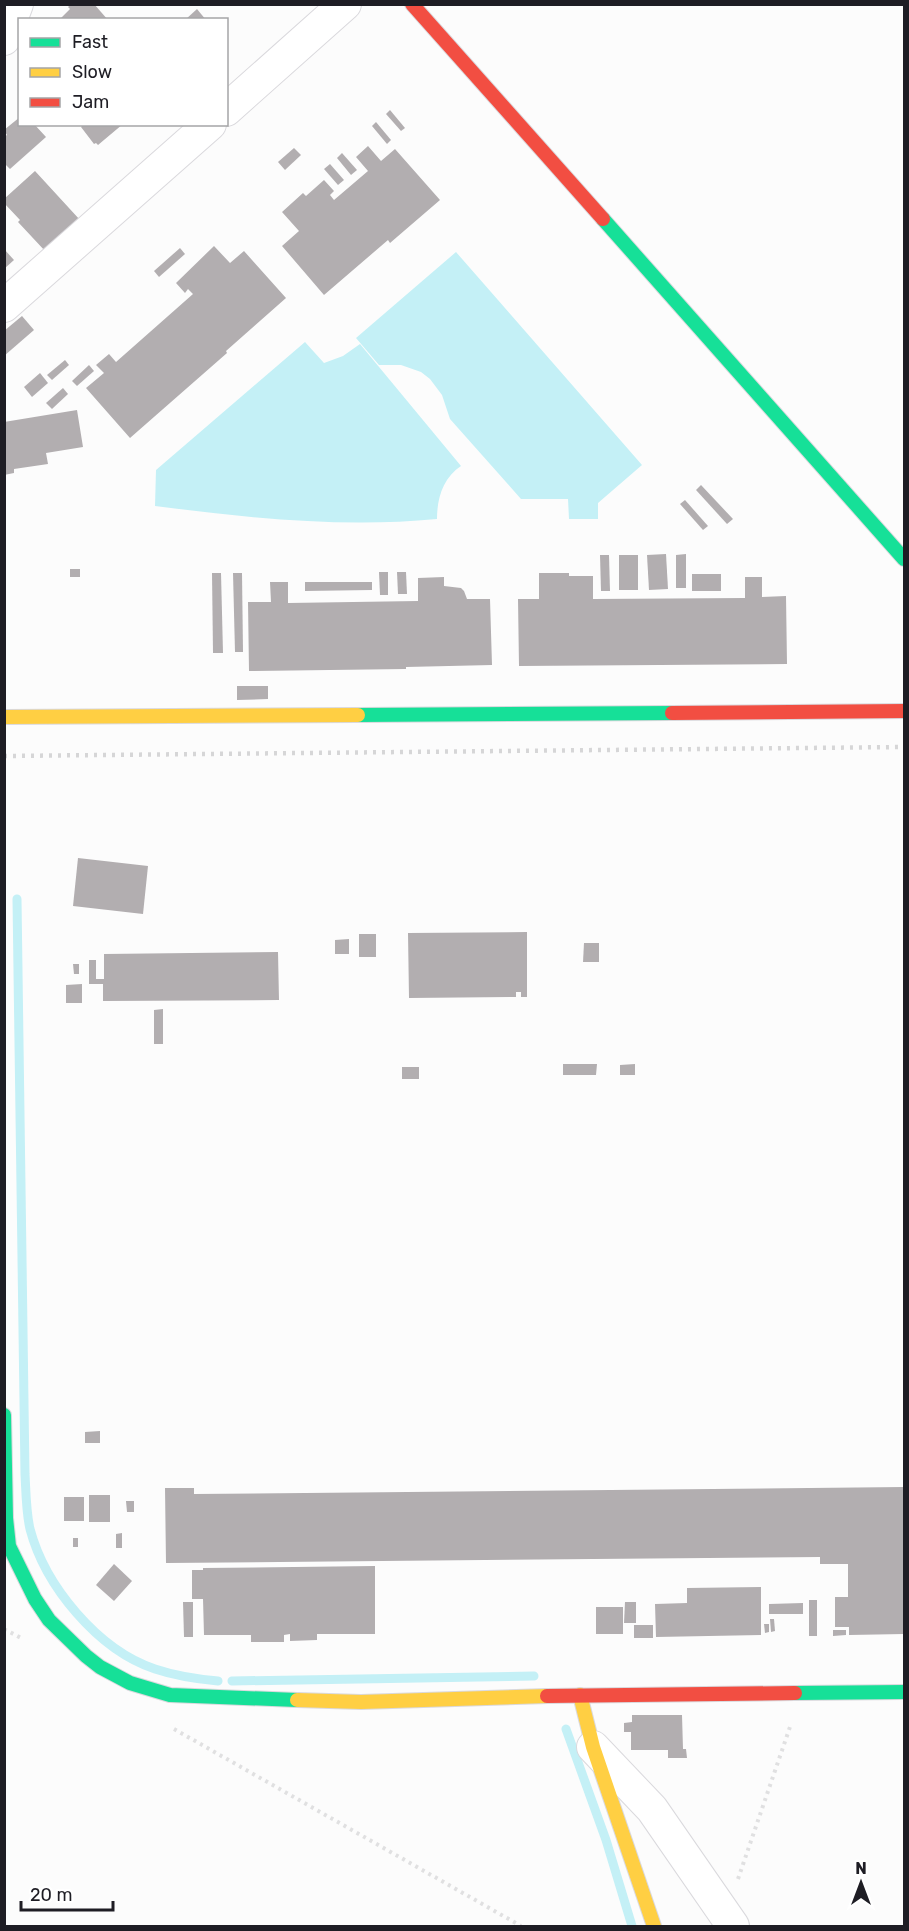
<svg xmlns="http://www.w3.org/2000/svg" width="909" height="1931" viewBox="0 0 909 1931" font-family="Rubik,sans-serif">
  <rect width="100%" height="100%" fill="#fcfcfc"/>
  <!-- water -->
  <g fill="#c4f0f6">
    <polygon points="456,252 642,465 598,503 598,519 569,519 568,499 521,499 450,419 442,395 430,379 421,372 401,365 379,365 356,338"/>
    <path d="M305,342L324,363L343,356L360,344L461,466C443,478 437,498 437,519C343,528 248,518 155,506L156,470Z"/>
  </g>
  <g fill="none" stroke-linecap="round" stroke-linejoin="round">
    <!-- stream -->
    <g stroke="#c4f0f6" stroke-width="9">
      <path d="M17,899L25,1474C26,1492 26,1512 30,1529C45,1586 98,1650 155,1669C176,1676 196,1679 218,1681"/>
      <polyline points="232,1681 534,1676"/>
      <polyline points="566,1729 606,1840 632,1926"/>
    </g>
  </g>
  <!-- building -->
  <g fill="#b2aeb0">
    <polygon points="71,4 94,4 108,20 59,20 70,9 68,7"/>
    <polygon points="197,9 206,20 185,20"/>
    <polygon points="390,110 405,128 401,131 386,114"/>
    <polygon points="20,117 20,124 34,124 46,137 10,169 4,163 4,137 7,135 4,130"/>
    <polygon points="376,122 391,140 387,144 372,126"/>
    <polygon points="81,124 123,124 98,145 96,143 94,144 81,127 82,126"/>
    <polygon points="368,146 381,161 395,149 440,200 390,243 388,240 324,295 282,246 299,231 282,212 303,193 306,196 324,180 334,191 330,195 334,200 368,171 356,157"/>
    <polygon points="294,148 301,155 285,170 278,162"/>
    <polygon points="342,153 357,170 351,175 337,158"/>
    <polygon points="330,164 344,180 338,185 324,169"/>
    <polygon points="35,171 80,220 46,252 18,222 20,220 4,203 4,199"/>
    <polygon points="214,246 230,263 244,251 286,298 226,351 227,353 130,438 86,388 104,373 96,365 109,354 116,362 193,294 188,289 185,293 176,283"/>
    <polygon points="180,248 185,254 159,277 154,271"/>
    <polygon points="4,249 14,260 4,269"/>
    <polygon points="22,316 34,330 4,356 4,331"/>
    <polygon points="65,360 69,365 52,380 47,375"/>
    <polygon points="89,365 94,371 77,386 72,381"/>
    <polygon points="40,373 48,383 32,397 24,387"/>
    <polygon points="63,388 68,394 52,409 46,403"/>
    <polygon points="77,410 83,447 46,453 48,464 14,469 14,473 4,475 4,422"/>
    <polygon points="701,485 733,519 727,524 696,490"/>
    <polygon points="685,500 708,526 703,530 680,504"/>
    <polygon points="666,554 668,589 649,590 647,555"/>
    <polygon points="686,554 686,588 676,588 676,555"/>
    <polygon points="600,555 609,555 610,591 601,591"/>
    <rect x="619" y="555" width="19" height="35"/>
    <rect x="70" y="569" width="10" height="8"/>
    <polygon points="379,572 388,572 388,595 380,595"/>
    <polygon points="397,572 406,572 407,594 398,594"/>
    <polygon points="212,573 221,573 223,653 213,653"/>
    <polygon points="233,573 242,573 243,652 235,652"/>
    <polygon points="539,573 569,573 569,576 593,576 593,599 745,598 745,577 762,577 762,597 786,596 787,664 519,666 518,599 539,599"/>
    <rect x="692" y="574" width="29" height="17"/>
    <polygon points="444,577 444,586 461,588 464,591 467,599 490,599 492,665 406,667 406,669 249,671 248,602 271,602 270,582 288,582 288,603 418,601 418,578"/>
    <polygon points="305,582 372,582 372,590 305,591"/>
    <polygon points="237,686 268,686 268,699 237,700"/>
    <polygon points="78,858 148,866 143,914 73,906"/>
    <polygon points="527,932 527,997 521,997 521,992 516,992 516,997 409,998 408,933"/>
    <rect x="359" y="934" width="17" height="23"/>
    <polygon points="349,939 349,954 335,954 335,940"/>
    <polygon points="584,943 599,943 599,962 583,962"/>
    <polygon points="278,952 279,1000 103,1001 103,984 89,984 89,960 96,960 96,979 104,979 104,954"/>
    <polygon points="73,964 79,964 79,974 74,974"/>
    <polygon points="82,984 82,1003 66,1003 66,985"/>
    <polygon points="163,1009 163,1044 154,1044 154,1010"/>
    <polygon points="563,1064 597,1064 596,1075 563,1075"/>
    <polygon points="635,1064 635,1075 620,1075 620,1065"/>
    <rect x="402" y="1067" width="17" height="12"/>
    <polygon points="100,1431 100,1443 85,1443 85,1432"/>
    <polygon points="904,1487 904,1634 849,1635 849,1627 835,1627 835,1597 848,1597 848,1564 820,1564 820,1557 166,1563 165,1488 194,1488 194,1494"/>
    <rect x="89" y="1495" width="21" height="27"/>
    <rect x="64" y="1497" width="20" height="24"/>
    <polygon points="126,1501 134,1501 134,1512 127,1512"/>
    <polygon points="122,1533 122,1548 116,1548 116,1534"/>
    <rect x="73" y="1538" width="5" height="9"/>
    <polygon points="114,1564 132,1581 114,1601 96,1585"/>
    <polygon points="375,1566 375,1634 317,1634 317,1640 290,1641 290,1634 284,1635 284,1642 251,1642 251,1635 204,1635 203,1599 192,1599 192,1570 203,1570 203,1568"/>
    <polygon points="761,1587 761,1635 656,1637 655,1604 687,1603 687,1588"/>
    <rect x="809" y="1600" width="8" height="36"/>
    <polygon points="183,1602 193,1602 193,1637 184,1637"/>
    <polygon points="625,1602 636,1602 636,1623 624,1623"/>
    <polygon points="803,1603 803,1614 769,1614 769,1604"/>
    <rect x="596" y="1607" width="27" height="27"/>
    <polygon points="770,1619 774,1619 775,1631 771,1632"/>
    <polygon points="764,1624 769,1624 769,1632 765,1633"/>
    <rect x="634" y="1625" width="19" height="13"/>
    <polygon points="833,1630 846,1630 846,1635 833,1636"/>
    <polygon points="632,1715 682,1715 683,1749 686,1749 687,1758 668,1758 668,1750 631,1750 631,1732 624,1732 624,1723 632,1722"/>
  </g>
  <g fill="none" stroke-linecap="round" stroke-linejoin="round">
    <!-- street casing -->
    <g stroke="#dad9dd" stroke-width="34">
      <g id="street">
        <polyline points="4,39 17,4"/>
        <polyline points="226,110 345,4"/>
        <polyline points="4,306 210,124"/>
        <polyline points="593,1747 652,1809 733,1926"/>
      </g>
    </g>
    <!-- fast casing -->
    <g stroke="#dad9dd" stroke-width="16">
      <g id="fast">
        <polyline points="603,219 904,559"/>
        <polyline points="358,715 672,713"/>
        <polyline points="4,1415 6,1518 9,1546 35,1599 49,1620 86,1656 100,1667 130,1683 170,1695 297,1700"/>
        <polyline points="795,1693 904,1692"/>
      </g>
    </g>
    <!-- slow casing -->
    <g stroke="#dad9dd" stroke-width="16">
      <g id="slow">
        <polyline points="4,717 358,715"/>
        <polyline points="580,1695 593,1747 654,1926"/>
        <polyline points="297,1700 361,1702 547,1696"/>
      </g>
    </g>
    <!-- jam casing -->
    <g stroke="#dad9dd" stroke-width="16">
      <g id="jam">
        <polyline points="412,4 603,219"/>
        <polyline points="672,713 904,711"/>
        <polyline points="547,1696 795,1693"/>
      </g>
    </g>
    <!-- path -->
    <g stroke="#e0e0e1" stroke-width="4" stroke-dasharray="3 4.5" stroke-linecap="butt">
      <polyline points="4,1629 23,1639"/>
      <polyline points="174,1729 521,1926"/>
      <polyline points="738,1879 791,1724"/>
    </g>
    <!-- street -->
    <use href="#street" stroke="#fff" stroke-width="32"/>
    <!-- fast -->
    <use href="#fast" stroke="#16e098" stroke-width="14"/>
    <!-- slow -->
    <use href="#slow" stroke="#ffcf43" stroke-width="14"/>
    <!-- jam -->
    <use href="#jam" stroke="#f24e42" stroke-width="14"/>
    <!-- rail -->
    <polyline stroke="#d6d6d7" stroke-width="4.5" stroke-dasharray="3 6" stroke-linecap="butt" points="4,756 904,747"/>
  </g>
  <!-- border -->
  <rect width="909" height="1931" fill="none" stroke="#1e1d24" stroke-width="12"/>
  <!-- legend -->
  <rect x="18" y="18" width="210" height="108" fill="#ffffff" stroke="#a5a5a7" stroke-width="1.5"/>
  <rect x="30" y="38" width="30" height="9" fill="#16e098" stroke="#a5a5a7" stroke-width="1.5"/>
  <text x="72" y="48" font-size="18" fill="#1e1d24">Fast</text>
  <rect x="30" y="68" width="30" height="9" fill="#ffcf43" stroke="#a5a5a7" stroke-width="1.5"/>
  <text x="72" y="78" font-size="18" fill="#1e1d24">Slow</text>
  <rect x="30" y="98" width="30" height="9" fill="#f24e42" stroke="#a5a5a7" stroke-width="1.5"/>
  <text x="72" y="108" font-size="18" fill="#1e1d24">Jam</text>
  <!-- north arrow -->
  <g transform="translate(861 1883)" stroke="#ffffff" stroke-width="4.5" paint-order="stroke">
  <path d="M0-4.5L10 22L0 15L-10 22Z" fill="#1e1d24"/>
  <text y="-9" font-size="16" font-weight="bold" text-anchor="middle" fill="#1e1d24">N</text>
  </g>
  <!-- scale -->
  <path d="M21 1901v9h92v-9" fill="none" stroke="#1e1d24" stroke-width="3"/>
  <text x="30" y="1901" font-size="18" fill="#1e1d24" stroke="#ffffff" stroke-width="4.5" paint-order="stroke">20 m</text>
</svg>
